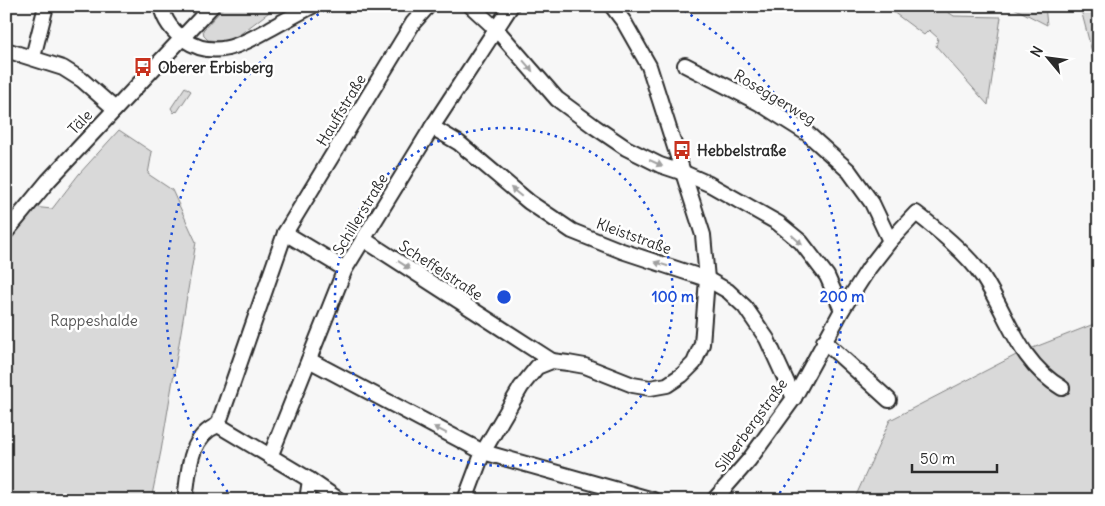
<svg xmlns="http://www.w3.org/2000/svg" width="1105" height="506" viewBox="0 0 1105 506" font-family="Delius,sans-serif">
  <rect width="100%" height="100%" fill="#f7f7f7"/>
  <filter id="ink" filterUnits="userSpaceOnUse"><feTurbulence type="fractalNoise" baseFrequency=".02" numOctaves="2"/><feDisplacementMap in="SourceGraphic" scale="10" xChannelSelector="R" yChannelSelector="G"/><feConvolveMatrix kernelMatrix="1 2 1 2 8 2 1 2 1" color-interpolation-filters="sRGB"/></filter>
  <g filter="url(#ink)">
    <!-- green -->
    <g fill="#d9d9d9" stroke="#828282">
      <polygon points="225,6 277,6 230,42 208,40 204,36 203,30"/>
      <polygon points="885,6 939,6 954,16 1001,17 988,105 936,46 938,38 929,30 924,35"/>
      <polygon points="1014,6 1045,6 1047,25 1014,8"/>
      <polygon points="1080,6 1099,6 1099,79"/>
      <polygon points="185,87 191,91 177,112 176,111 174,113 171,108"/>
      <polygon points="119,130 152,152 148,174 172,190 196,242 161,451 151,500 6,500 6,243 33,207 52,209 79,174"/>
      <polygon points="1099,322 1099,500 854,500 890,420 1020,353"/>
    </g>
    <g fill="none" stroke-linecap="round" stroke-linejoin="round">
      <!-- minor casing -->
      <g stroke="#2b2b2b" stroke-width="18">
        <g id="minor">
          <path d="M161,6C164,20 173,32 185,40C214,60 241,45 268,30C282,22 297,14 312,6"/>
          <polyline points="471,6 496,29 557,99 595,127 626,148 660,165 684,173 709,184 778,223 801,242 827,276 842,310"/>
          <polyline points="6,50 63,68 82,80 115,109"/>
          <polyline points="33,57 46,6"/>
          <polyline points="685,65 759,103 808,134 849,171 872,203 890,241"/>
          <polyline points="432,127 459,143 529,202 572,231 622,251 707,279 728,291 745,307 767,339 794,398"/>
          <polyline points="6,232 48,181 212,6"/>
          <polyline points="285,233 345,269"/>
          <polyline points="363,239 552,361"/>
          <polyline points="824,341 889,400"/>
          <polyline points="309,360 483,452 653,500"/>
          <polyline points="218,425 285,233 413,23 428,6"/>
          <polyline points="218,425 310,480 339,500"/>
          <polyline points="270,457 345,269 434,124 511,6"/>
          <path d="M185,500C189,472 188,437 218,425"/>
          <polyline points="307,500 310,480"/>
          <polyline points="465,500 483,452 521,387 537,367 552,361 568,363 585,366 633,385 650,388 667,385 682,375 694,363 702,344 707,279 703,235 649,66 624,22 612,6"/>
          <path d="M714,500L749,460L794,398L842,310L869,268L890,241L916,213C938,230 968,254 983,277C1009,317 1018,362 1062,388"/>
        </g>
      </g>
      <!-- minor -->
      <use href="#minor" stroke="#fff" stroke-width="14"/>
    </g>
    <!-- one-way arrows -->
    <defs><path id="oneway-solid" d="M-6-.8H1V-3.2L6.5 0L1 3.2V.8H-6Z" transform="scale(1.25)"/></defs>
    <g fill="#a0a0a0">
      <use href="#oneway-solid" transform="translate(528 66) rotate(49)"/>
      <use href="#oneway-solid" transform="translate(656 163) rotate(25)"/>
      <use href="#oneway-solid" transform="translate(516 192) rotate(-140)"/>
      <use href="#oneway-solid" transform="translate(797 240) rotate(43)"/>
      <use href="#oneway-solid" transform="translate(661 264) rotate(-162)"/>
      <use href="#oneway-solid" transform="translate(404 265) rotate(33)"/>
      <use href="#oneway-solid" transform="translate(440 430) rotate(-153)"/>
    </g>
  </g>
  <!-- distance rings -->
  <g fill="none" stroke="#1d4ed8" stroke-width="2.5" stroke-dasharray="2.5 5">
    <circle cx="504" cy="297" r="169"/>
    <path d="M232 498A338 338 0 0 1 330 7M678 7A338 338 0 0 1 776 498"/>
  </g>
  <!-- icons -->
  <defs>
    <g id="bus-bare" transform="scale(1.5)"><path d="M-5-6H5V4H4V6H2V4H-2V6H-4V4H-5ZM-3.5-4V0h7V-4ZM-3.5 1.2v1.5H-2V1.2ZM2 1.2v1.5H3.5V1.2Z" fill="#c8321e" stroke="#fff" stroke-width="2.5" paint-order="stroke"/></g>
  </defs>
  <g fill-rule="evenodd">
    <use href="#bus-bare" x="143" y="67"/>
    <use href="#bus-bare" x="682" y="150"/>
  </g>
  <g text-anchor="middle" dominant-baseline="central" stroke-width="5" stroke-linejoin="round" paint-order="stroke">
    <!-- poi labels -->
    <g font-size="15" font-weight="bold" fill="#2b2b2b" stroke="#fff" text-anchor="start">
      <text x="158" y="67">Oberer Erbisberg</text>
      <text x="697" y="150">Hebbelstraße</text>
    </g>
    <!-- street labels -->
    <g font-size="15" fill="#2b2b2b" stroke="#fff">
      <text transform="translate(775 97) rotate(31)">Roseggerweg</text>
      <text transform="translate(341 110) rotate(-59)">Hauffstraße</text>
      <text transform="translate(80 122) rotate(-47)">Täle</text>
      <text transform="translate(360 214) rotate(-59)">Schillerstraße</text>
      <text transform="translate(634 236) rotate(20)">Kleiststraße</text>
      <text transform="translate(441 270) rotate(33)">Scheffelstraße</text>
      <text transform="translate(751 425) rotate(-54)">Silberbergstraße</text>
    </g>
    <!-- park labels -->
    <g font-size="15" fill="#565656" stroke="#fff">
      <text x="94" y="320">Rappeshalde</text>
    </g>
  </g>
  <circle cx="504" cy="297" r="8" fill="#1d4ed8" stroke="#fff" stroke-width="2.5"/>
  <g font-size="15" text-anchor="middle" font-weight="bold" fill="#1d4ed8" stroke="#fff" stroke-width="5" stroke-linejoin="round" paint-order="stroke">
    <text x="673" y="302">100 m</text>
    <text x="842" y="302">200 m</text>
  </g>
  <!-- margin -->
  <rect width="1105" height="506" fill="none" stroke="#fff" stroke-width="25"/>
  <rect x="12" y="12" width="1080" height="481" fill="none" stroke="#2b2b2b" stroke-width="2" filter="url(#ink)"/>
  <!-- north arrow -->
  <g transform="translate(1048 58) rotate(299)" stroke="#ffffff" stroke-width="4" paint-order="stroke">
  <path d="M0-4L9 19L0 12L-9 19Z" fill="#2b2b2b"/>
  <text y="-8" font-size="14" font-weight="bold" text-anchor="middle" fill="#2b2b2b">N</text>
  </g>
  <!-- scale -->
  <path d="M912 464v8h85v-8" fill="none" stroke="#2b2b2b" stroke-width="2.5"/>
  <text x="920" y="464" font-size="15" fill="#2b2b2b" stroke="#ffffff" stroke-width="4" paint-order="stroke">50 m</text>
</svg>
